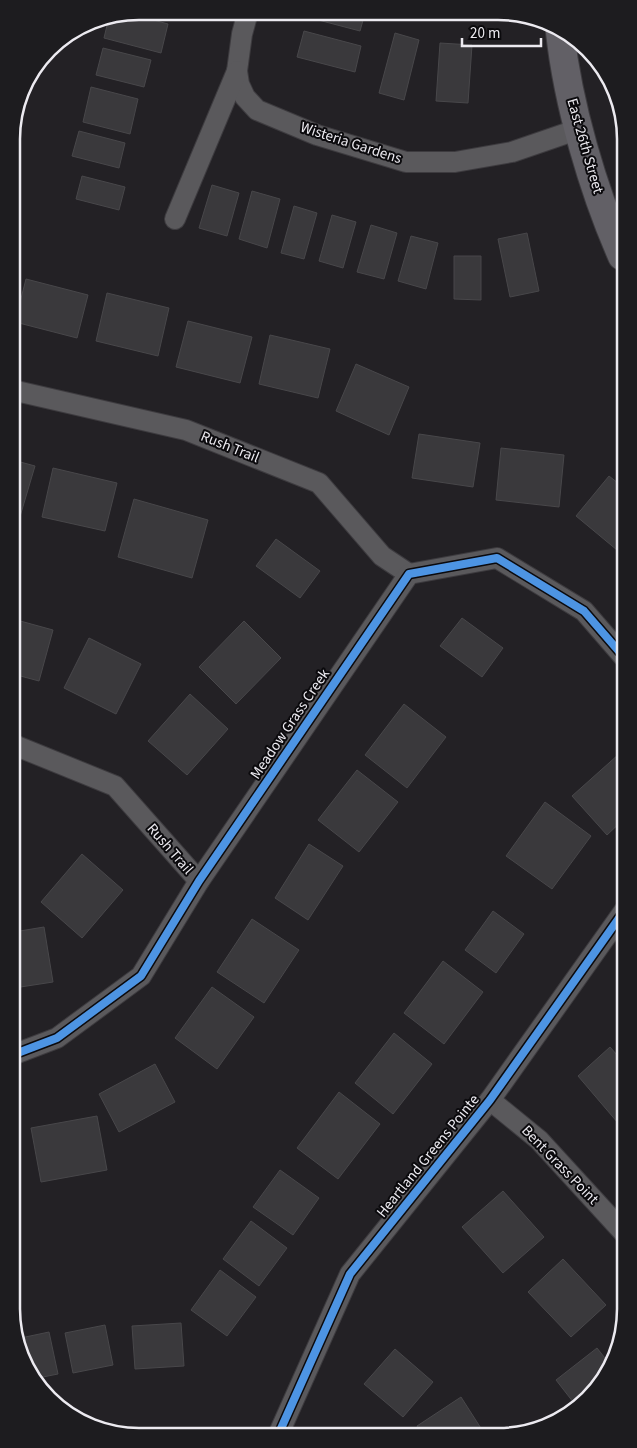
<svg xmlns="http://www.w3.org/2000/svg" width="637" height="1448" viewBox="0 0 637 1448" font-family="'Source Sans 3',sans-serif">
  <rect width="100%" height="100%" fill="#232125"/>
  <!-- building -->
  <g fill="#3a393c" stroke="#48474a">
    <polygon points="304,12 365,13 360,31 303,16"/>
    <polygon points="128,13 168,24 161,53 104,38 109,17"/>
    <polygon points="304,31 361,46 355,72 297,57"/>
    <polygon points="395,33 419,40 404,100 379,93"/>
    <polygon points="440,43 472,45 468,103 436,101"/>
    <polygon points="103,48 151,60 144,87 96,75"/>
    <polygon points="91,87 138,99 130,134 83,122"/>
    <polygon points="79,131 125,143 119,168 72,156"/>
    <polygon points="82,176 125,187 119,210 76,199"/>
    <polygon points="212,185 239,193 227,236 199,228"/>
    <polygon points="252,191 280,199 267,248 239,239"/>
    <polygon points="294,206 317,213 304,259 281,253"/>
    <polygon points="332,215 356,222 343,268 319,261"/>
    <polygon points="371,225 397,233 384,279 357,272"/>
    <polygon points="527,233 539,291 510,297 498,239"/>
    <polygon points="411,236 438,243 426,289 398,281"/>
    <polygon points="454,256 481,256 481,300 454,299"/>
    <polygon points="26,279 88,295 77,338 15,322"/>
    <polygon points="107,293 169,308 158,356 96,341"/>
    <polygon points="188,321 252,337 240,383 176,367"/>
    <polygon points="270,335 330,349 318,398 259,384"/>
    <polygon points="356,364 409,387 389,435 336,411"/>
    <polygon points="419,434 480,443 473,487 412,478"/>
    <polygon points="501,448 564,455 559,507 496,500"/>
    <polygon points="13,460 35,466 19,520 13,518"/>
    <polygon points="53,468 117,483 105,531 42,517"/>
    <polygon points="609,476 623,487 623,555 576,516"/>
    <polygon points="134,499 208,520 192,578 118,557"/>
    <polygon points="276,539 320,571 300,598 256,566"/>
    <polygon points="462,618 503,648 482,677 440,646"/>
    <polygon points="13,619 53,630 39,681 13,674"/>
    <polygon points="244,621 281,658 236,704 199,667"/>
    <polygon points="89,638 141,664 116,714 64,688"/>
    <polygon points="190,694 228,729 187,775 148,741"/>
    <polygon points="404,704 446,737 407,788 365,755"/>
    <polygon points="619,754 624,759 624,819 607,835 572,796"/>
    <polygon points="357,770 398,802 359,852 318,820"/>
    <polygon points="545,802 591,836 552,889 506,856"/>
    <polygon points="309,844 343,866 308,920 275,898"/>
    <polygon points="82,854 123,890 82,938 41,902"/>
    <polygon points="493,911 524,934 496,973 465,950"/>
    <polygon points="252,919 299,950 264,1003 217,972"/>
    <polygon points="44,927 53,982 14,988 14,932"/>
    <polygon points="443,961 483,992 444,1044 404,1013"/>
    <polygon points="212,987 254,1017 217,1069 175,1038"/>
    <polygon points="394,1033 432,1064 393,1114 355,1083"/>
    <polygon points="610,1047 625,1064 625,1117 618,1123 578,1076"/>
    <polygon points="155,1064 175,1102 119,1132 99,1094"/>
    <polygon points="339,1092 380,1124 338,1179 297,1148"/>
    <polygon points="97,1116 107,1170 41,1182 31,1128"/>
    <polygon points="280,1170 319,1198 293,1235 253,1207"/>
    <polygon points="503,1191 544,1237 503,1273 462,1227"/>
    <polygon points="251,1221 287,1248 259,1286 223,1259"/>
    <polygon points="563,1259 606,1305 571,1337 528,1292"/>
    <polygon points="220,1270 256,1297 227,1336 191,1310"/>
    <polygon points="181,1323 184,1366 135,1369 132,1326"/>
    <polygon points="105,1325 113,1365 73,1373 65,1333"/>
    <polygon points="49,1332 58,1374 38,1378 16,1342 16,1339"/>
    <polygon points="597,1348 608,1362 599,1387 577,1407 556,1380"/>
    <polygon points="395,1349 433,1382 403,1417 364,1384"/>
    <polygon points="461,1397 484,1433 421,1433 417,1426"/>
  </g>
  <g fill="none" stroke-linecap="round" stroke-linejoin="round">
    <!-- street casing -->
    <g stroke="#3d3b3f" stroke-width="22">
      <g id="street">
        <polyline points="248,12 242,34 237,71 239,84 245,97 257,110 317,135 406,162 455,162 512,152 579,129"/>
        <polyline points="175,219 237,71"/>
        <polyline points="12,390 186,430 319,483 382,556 409,574"/>
        <polyline points="14,745 115,786 199,881"/>
        <polyline points="15,1054 57,1038 141,976 199,881 409,574 497,558 584,611 623,656"/>
        <polyline points="490,1100 539,1140 625,1234"/>
        <polyline points="279,1433 350,1274 490,1100 624,911"/>
      </g>
    </g>
    <!-- secondary casing -->
    <g stroke="#3d3b3f" stroke-width="30">
      <path id="secondary" d="M560,32C568,105 593,190 622,256"/>
    </g>
    <!-- street -->
    <use href="#street" stroke="#5a595c" stroke-width="20"/>
    <!-- secondary -->
    <use href="#secondary" stroke="#626066" stroke-width="28"/>
    <!-- cycleway casing -->
    <g stroke="#0b0a0d" stroke-width="11">
      <g id="cycleway">
        <polyline points="15,1054 57,1038 141,976 199,881 409,574 497,558 584,611 623,656"/>
        <polyline points="279,1433 350,1274 490,1100 624,911"/>
      </g>
    </g>
    <!-- cycleway -->
    <use href="#cycleway" stroke="#4d94e3" stroke-width="8"/>
  </g>
  <g text-anchor="middle" dominant-baseline="central" stroke-width="4" stroke-linejoin="round" paint-order="stroke">
    <!-- street labels -->
    <g font-size="15" fill="#eceaf0" stroke="#0b0a0d">
      <text transform="translate(351 143) rotate(18)">Wisteria Gardens</text>
      <text transform="translate(585 146) rotate(74)">East 26th Street</text>
      <text transform="translate(230 447) rotate(22)">Rush Trail</text>
      <text transform="translate(290 724) rotate(-56)">Meadow Grass Creek</text>
      <text transform="translate(170 849) rotate(49)">Rush Trail</text>
      <text transform="translate(428 1156) rotate(-51)">Heartland Greens Pointe</text>
      <text transform="translate(560 1165) rotate(46)">Bent Grass Point</text>
    </g>
  </g>
  <!-- crop -->
  <path d="M0 0H637V1448H0ZM139 20H498A119 119 0 0 1 617 139V1309A119 119 0 0 1 498 1428H139A119 119 0 0 1 20 1309V139A119 119 0 0 1 139 20Z" fill="#1d1c1f" fill-rule="evenodd"/>
  <path fill="none" stroke="#eceaf0" stroke-width="2.5" d="M139 20H498A119 119 0 0 1 617 139V1309A119 119 0 0 1 498 1428H139A119 119 0 0 1 20 1309V139A119 119 0 0 1 139 20Z"/>
  <!-- scale -->
  <path d="M462 38v8h79v-8" fill="none" stroke="#eceaf0" stroke-width="2.5"/>
  <text x="470" y="38" font-size="15" fill="#eceaf0" stroke="#0b0a0d" stroke-width="4" paint-order="stroke">20 m</text>
</svg>
